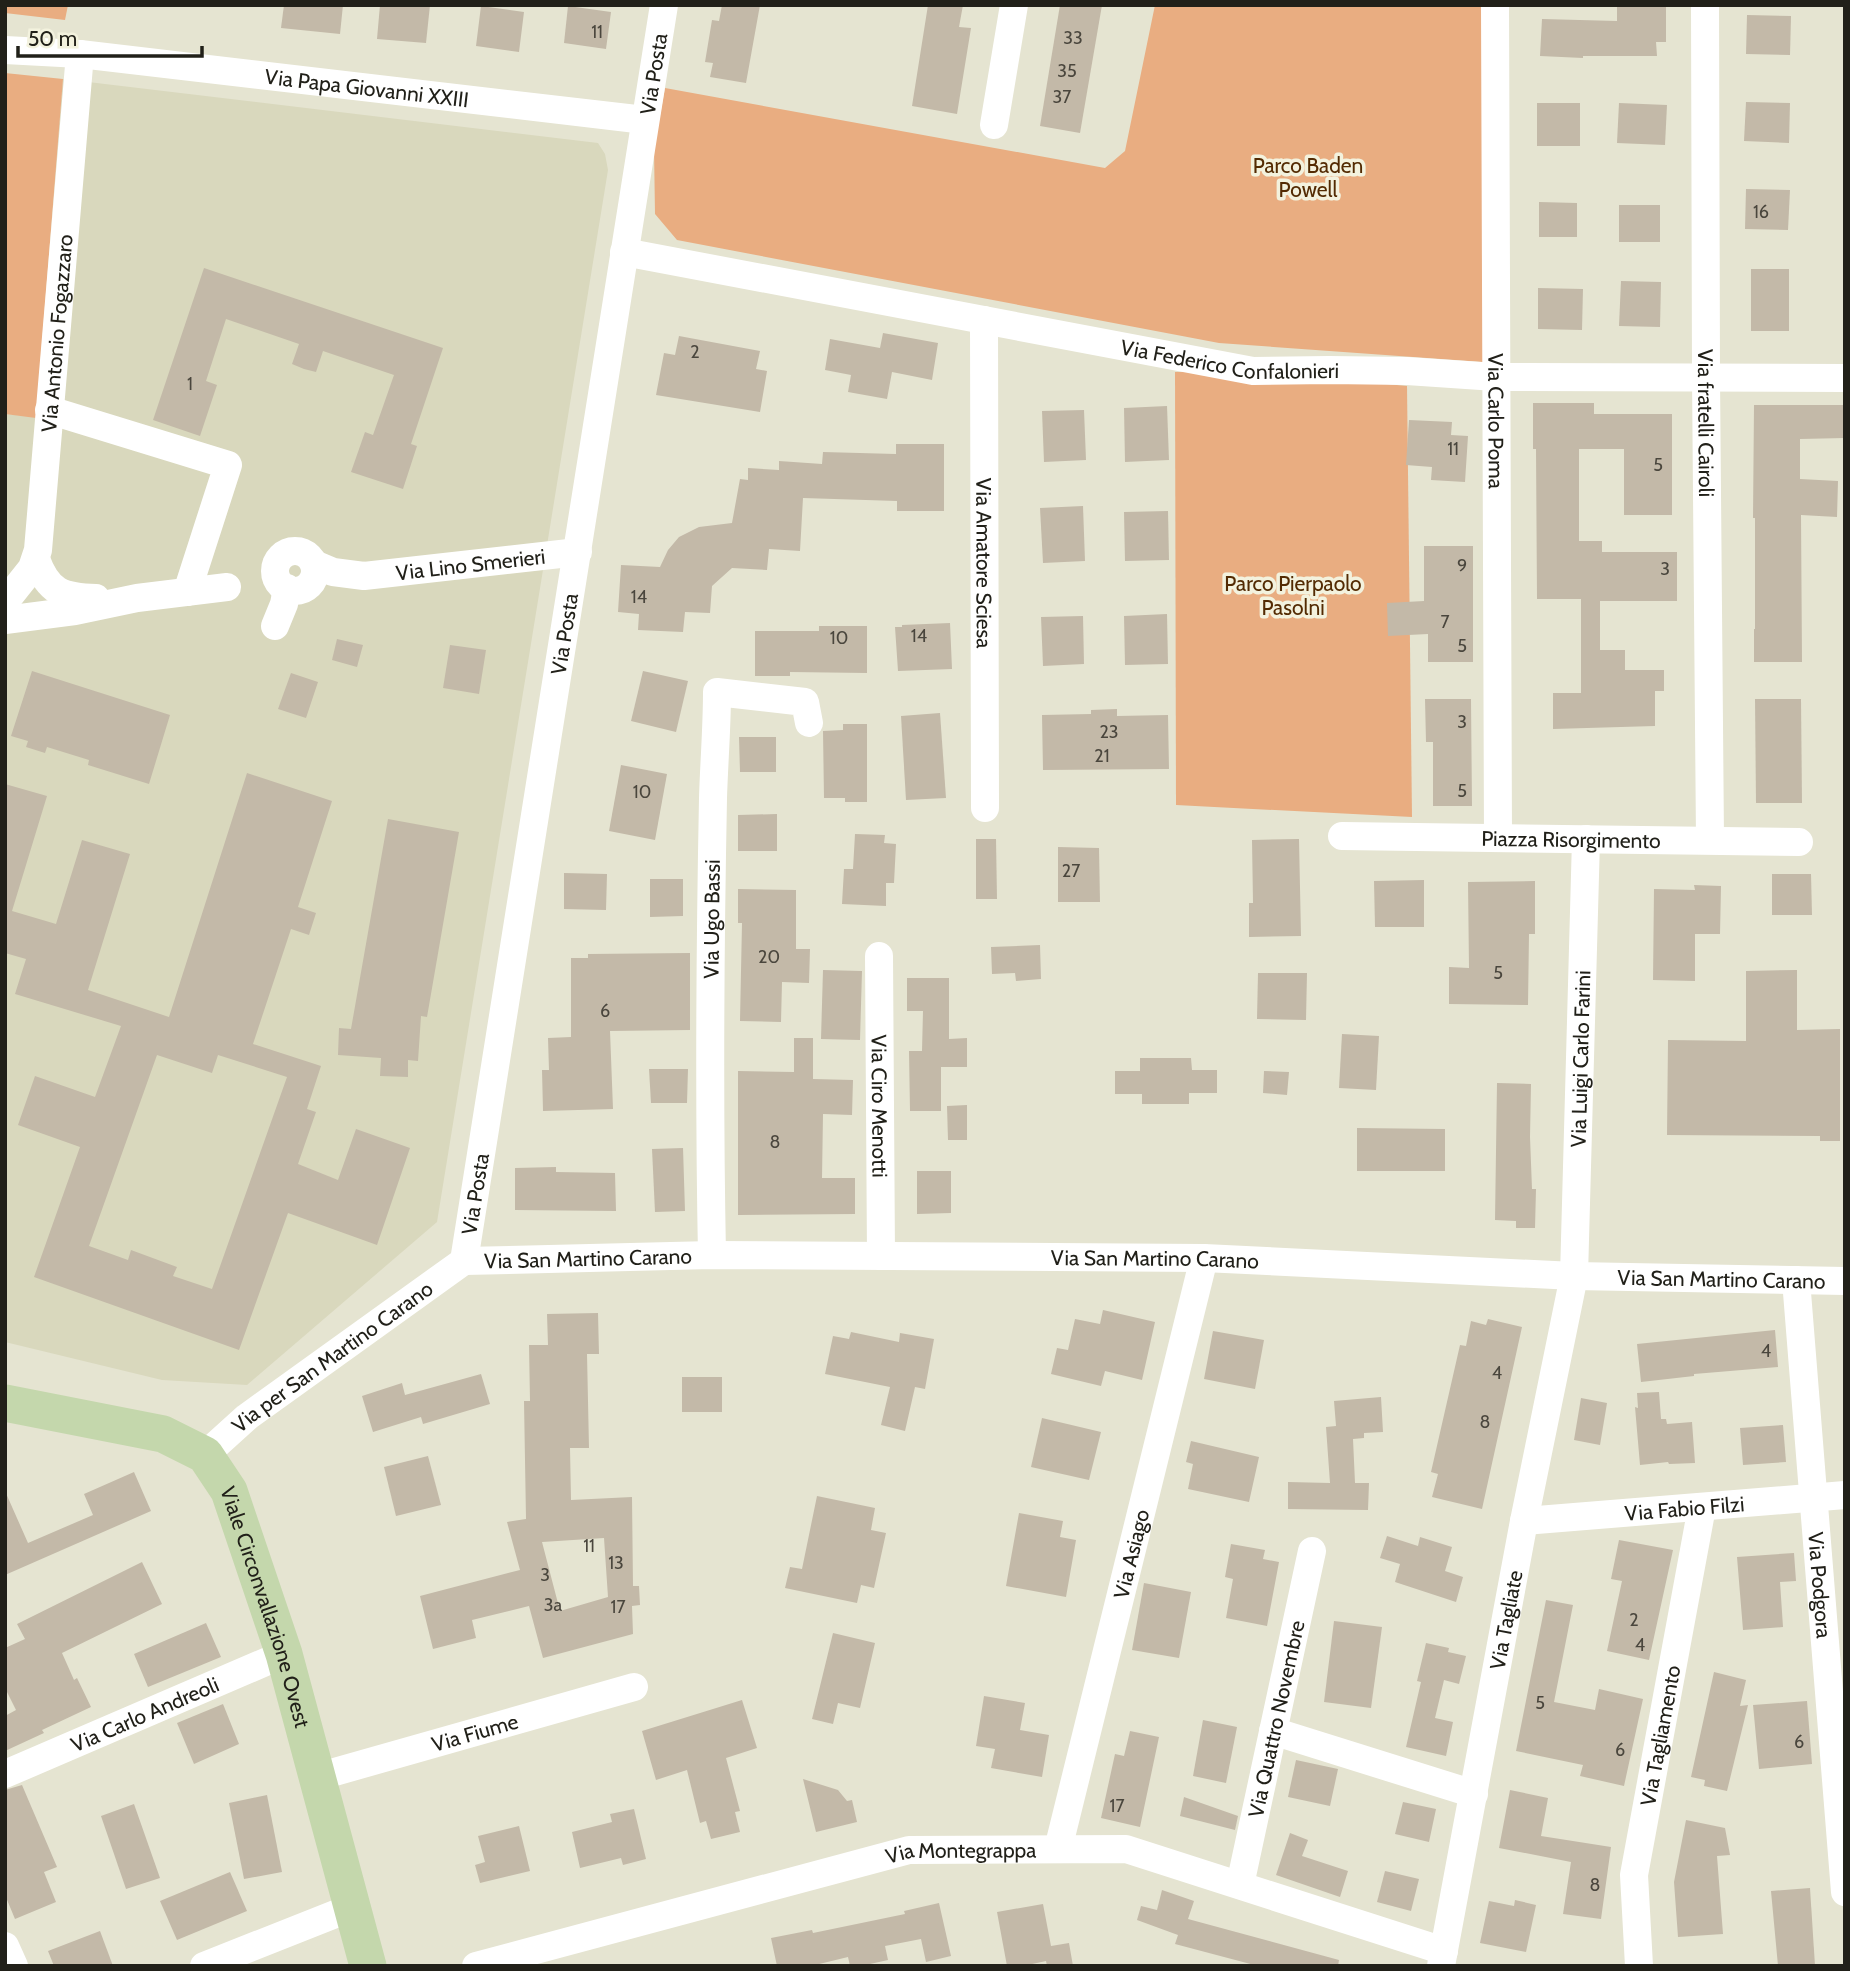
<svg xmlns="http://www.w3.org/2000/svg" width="1850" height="1971" viewBox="0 0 1850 1971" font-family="Cabin,sans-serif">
  <rect width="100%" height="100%" fill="#e5e4d1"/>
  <!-- built -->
  <polygon fill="#d9d8bd" points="63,79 598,143 605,154 608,170 437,1222 247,1385 162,1380 5,1342 5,414 36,417"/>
  <!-- green -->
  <g fill="#e9ad81">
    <polygon points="5,5 68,5 65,20 5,13"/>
    <polygon points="1155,5 1483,5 1483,362 1219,343 677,240 655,214 654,149 665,88 1105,168 1125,151"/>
    <polygon points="5,73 63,79 36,418 5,414"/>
    <polygon points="1253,371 1407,386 1412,817 1176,805 1175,372"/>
  </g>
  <!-- building -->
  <g fill="#c3b9a8" fill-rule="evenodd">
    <polygon points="284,5 343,5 340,34 281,28"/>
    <polygon points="380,5 430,5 426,43 377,39"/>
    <polygon points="722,5 760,5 746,83 710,77 713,63 705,62 712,20 719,21"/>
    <polygon points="928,5 963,5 959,27 971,28 957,114 912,106"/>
    <polygon points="1060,5 1102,5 1080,133 1040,126"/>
    <polygon points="1617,5 1666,5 1666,42 1656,42 1657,56 1583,56 1583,58 1540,56 1542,19 1617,21"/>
    <polygon points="481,6 524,12 519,52 476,46"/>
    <polygon points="568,6 611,12 606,49 564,43"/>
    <polygon points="1747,15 1791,16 1790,55 1746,54"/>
    <polygon points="1746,102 1790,103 1789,143 1744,141"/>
    <rect x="1537" y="103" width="43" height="43"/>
    <polygon points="1619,103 1667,105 1665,145 1617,143"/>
    <polygon points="1746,189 1790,190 1788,230 1745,229"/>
    <polygon points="1539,202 1577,203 1577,237 1539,237"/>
    <rect x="1619" y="205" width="41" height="37"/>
    <polygon points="204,268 443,348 411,444 417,446 403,489 351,472 365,432 373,435 394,375 323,351 316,372 304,369 292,364 299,344 226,319 206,381 217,385 200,436 153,420"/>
    <rect x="1751" y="269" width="38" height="62"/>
    <polygon points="1621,281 1661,282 1660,327 1619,326"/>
    <polygon points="1538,288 1583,289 1582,330 1538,329"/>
    <polygon points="883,333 938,343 932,380 892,372 887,399 848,392 851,375 825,370 830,339 880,348"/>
    <polygon points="679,336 760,351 756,369 767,371 760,412 656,395 664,353 675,355"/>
    <polygon points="1533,403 1594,403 1594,414 1672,414 1672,515 1624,515 1624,449 1579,449 1579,541 1602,541 1602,552 1677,552 1677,601 1600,601 1600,650 1625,650 1625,670 1664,670 1664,691 1655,691 1655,726 1553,729 1553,693 1581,693 1581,599 1537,599 1536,449 1533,449"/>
    <polygon points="1754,405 1845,405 1845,438 1800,439 1800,479 1838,481 1837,517 1801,515 1802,662 1754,662 1754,629 1755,629 1755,518 1753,518"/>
    <polygon points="1167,406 1169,460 1125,462 1124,408"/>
    <polygon points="1084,410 1086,460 1044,462 1042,411"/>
    <polygon points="1409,420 1452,422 1451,435 1468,436 1465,482 1431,480 1432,467 1406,465"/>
    <polygon points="896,444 944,444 944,511 897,511 897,501 803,498 800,551 769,549 767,570 732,568 712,586 710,613 685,612 683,632 638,630 639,614 618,612 621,565 660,567 668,550 679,537 699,527 732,523 740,479 748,480 748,468 779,470 779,461 822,464 823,452 896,454"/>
    <polygon points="1083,506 1085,561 1043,563 1040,508"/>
    <polygon points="1168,511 1169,560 1125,561 1124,512"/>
    <polygon points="1424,546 1473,546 1473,662 1428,662 1428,634 1388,636 1387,603 1424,601"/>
    <polygon points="1167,614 1168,664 1125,665 1124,616"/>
    <polygon points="1083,616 1084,664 1043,666 1041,617"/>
    <polygon points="950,623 952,669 898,671 895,627 902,627 902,625"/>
    <polygon points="819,626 867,626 867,673 790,672 790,676 755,676 755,631 819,631"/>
    <polygon points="337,639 363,645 357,667 332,660"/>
    <polygon points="450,645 486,650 479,694 443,688"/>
    <polygon points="32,671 170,715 149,784 88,765 89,760 47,747 45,753 26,747 28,741 11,736"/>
    <polygon points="643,671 688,681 676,732 631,721"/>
    <polygon points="291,673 318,682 306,718 278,709"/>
    <polygon points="1425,699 1471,699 1472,806 1433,806 1433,742 1426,742"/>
    <polygon points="1755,699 1801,699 1802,803 1756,803"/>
    <polygon points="1117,709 1117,716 1168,715 1169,769 1043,770 1042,715 1091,714 1091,710"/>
    <polygon points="940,713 946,798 906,800 901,716"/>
    <polygon points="843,724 867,724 867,802 845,802 845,798 824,798 823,731 843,730"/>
    <polygon points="739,737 776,737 776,772 740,772"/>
    <polygon points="621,765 667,774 655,840 609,831"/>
    <path d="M247,773L332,801L298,907L316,913L309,935L291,929L253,1044L321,1066L307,1109L316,1112L298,1164L338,1180L356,1129L410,1148L377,1245L288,1213L239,1350L34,1277L80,1147L18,1125L35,1076L95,1097L121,1026L15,994L26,959L5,953V784L47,796L12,911L56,924L82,840L130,854L88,990L169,1017ZM157,1055L212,1073L218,1055L287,1077L212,1289L173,1276L177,1267L131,1250L128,1260L89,1246Z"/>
    <polygon points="777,814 777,851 738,851 738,815"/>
    <polygon points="388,819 459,832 427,1017 421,1016 418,1061 408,1060 408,1077 380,1076 381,1058 338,1055 339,1028 351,1029"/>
    <polygon points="855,834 885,835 884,843 896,844 894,883 886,883 886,906 842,904 844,869 853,869"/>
    <polygon points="976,839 996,839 997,899 976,899"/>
    <polygon points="1299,839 1301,936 1249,937 1249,903 1253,903 1252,840"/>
    <polygon points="1058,847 1099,848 1100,902 1058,902"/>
    <polygon points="564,873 607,874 606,910 564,909"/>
    <polygon points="1772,874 1811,874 1812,915 1772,915"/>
    <polygon points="650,879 683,879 683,916 650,917"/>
    <polygon points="1424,880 1424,927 1375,927 1374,881"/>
    <polygon points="1535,881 1535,934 1529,934 1528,1005 1449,1004 1449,967 1469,968 1468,882"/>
    <polygon points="1694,885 1721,886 1720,934 1695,934 1695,981 1653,980 1654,889 1695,890"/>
    <polygon points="738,889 796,890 796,949 810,949 809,983 782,982 781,1022 740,1021 742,923 738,923"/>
    <polygon points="1040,945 1041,979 1016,981 1015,973 992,974 991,947"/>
    <polygon points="690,953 690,1030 610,1031 613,1109 543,1111 542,1070 549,1070 548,1038 571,1037 571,958 588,958 588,954"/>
    <polygon points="823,970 862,971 860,1040 821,1039"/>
    <polygon points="1797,970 1797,1030 1840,1029 1840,1141 1820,1141 1820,1136 1667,1135 1668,1040 1746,1041 1746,971"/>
    <polygon points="1258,973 1307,973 1306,1020 1257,1019"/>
    <polygon points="907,978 949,978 949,1039 967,1038 967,1067 941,1067 941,1111 910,1111 909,1051 922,1051 923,1011 907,1011"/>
    <polygon points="1342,1034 1379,1036 1376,1090 1339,1088"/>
    <polygon points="794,1038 813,1038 813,1079 853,1080 852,1115 823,1114 822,1178 855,1178 855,1214 738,1215 738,1071 794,1072"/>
    <polygon points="1140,1058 1191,1058 1192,1070 1217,1070 1217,1093 1189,1093 1189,1104 1142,1104 1142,1094 1115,1094 1115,1071 1140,1071"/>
    <polygon points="649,1069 688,1069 687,1103 651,1103"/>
    <polygon points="1264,1071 1289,1072 1287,1095 1263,1093"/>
    <polygon points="1497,1083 1531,1084 1530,1137 1532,1189 1536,1189 1535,1228 1516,1228 1516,1221 1495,1220"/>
    <polygon points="967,1105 967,1140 948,1140 947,1106"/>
    <polygon points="1357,1128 1445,1129 1445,1171 1357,1171"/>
    <polygon points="683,1148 685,1211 655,1212 652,1149"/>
    <polygon points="556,1167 556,1172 615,1173 616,1211 515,1210 515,1168"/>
    <polygon points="917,1171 951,1171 951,1213 917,1214"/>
    <polygon points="1103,1310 1155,1322 1142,1380 1105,1371 1101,1386 1051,1374 1057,1348 1068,1350 1075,1319 1100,1324"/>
    <path d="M598,1313L599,1354H587L589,1448H570L571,1500L632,1497L633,1586H639L640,1605L632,1606L633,1634L543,1658L529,1606L472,1620L476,1638L433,1649L420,1596L520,1570L507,1522L526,1519L524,1401H530L529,1345H548L547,1314ZM604,1538L608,1597L560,1611L542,1542Z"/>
    <polygon points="1488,1319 1522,1327 1482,1509 1432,1497 1438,1474 1431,1472 1460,1345 1466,1346 1471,1321 1486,1325"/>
    <polygon points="1775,1330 1778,1367 1694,1374 1694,1376 1641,1382 1637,1344"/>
    <polygon points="1213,1331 1264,1340 1255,1389 1204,1379"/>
    <polygon points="851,1332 899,1342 900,1333 934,1339 925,1389 915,1387 905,1431 881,1425 890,1387 825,1374 833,1336 849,1339"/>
    <polygon points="481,1374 490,1404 423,1424 421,1417 373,1432 362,1396 402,1383 405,1395"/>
    <rect x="682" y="1377" width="40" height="35"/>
    <polygon points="1659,1392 1661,1419 1666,1419 1667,1424 1692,1422 1695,1463 1669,1464 1668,1462 1640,1465 1635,1407 1638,1408 1637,1393"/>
    <polygon points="1381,1397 1383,1432 1364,1433 1364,1438 1353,1439 1355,1483 1369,1483 1368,1510 1288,1509 1288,1482 1330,1483 1326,1427 1336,1426 1334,1401"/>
    <polygon points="1581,1398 1607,1403 1600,1445 1574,1440"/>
    <polygon points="1042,1418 1101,1432 1089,1480 1031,1467"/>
    <polygon points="1783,1425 1786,1462 1743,1465 1740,1428"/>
    <polygon points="1191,1441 1259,1457 1249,1502 1188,1489 1193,1464 1186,1462"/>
    <polygon points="428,1456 441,1505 396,1516 384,1467"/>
    <polygon points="134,1472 151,1511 5,1575 5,1491 28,1543 93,1515 84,1494"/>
    <polygon points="817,1496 875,1508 871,1530 886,1533 874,1588 861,1585 857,1603 785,1588 790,1567 802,1569"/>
    <polygon points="1019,1513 1063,1521 1060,1537 1076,1540 1066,1597 1006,1586"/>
    <polygon points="1387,1536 1418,1546 1420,1537 1452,1547 1445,1571 1463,1577 1456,1602 1395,1582 1400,1564 1380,1558"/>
    <polygon points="1619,1540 1673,1550 1649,1660 1607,1651 1622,1581 1611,1579"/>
    <polygon points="1231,1544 1265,1550 1263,1559 1279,1562 1267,1626 1226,1618 1233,1579 1225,1577"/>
    <polygon points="1794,1553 1796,1581 1780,1582 1783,1627 1743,1630 1737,1557"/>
    <polygon points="142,1562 162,1604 62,1653 74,1680 77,1678 91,1707 42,1730 44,1733 5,1751 5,1716 16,1710 5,1688 5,1648 25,1639 17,1624"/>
    <polygon points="1144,1583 1191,1592 1179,1658 1132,1650"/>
    <polygon points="1546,1600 1573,1605 1554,1702 1595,1710 1599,1689 1643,1699 1624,1786 1580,1776 1583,1765 1516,1751"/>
    <polygon points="1334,1621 1382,1627 1371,1708 1324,1702"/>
    <polygon points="206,1623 221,1657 148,1687 134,1654"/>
    <polygon points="833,1633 875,1643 860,1708 838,1703 833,1724 812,1719"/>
    <polygon points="1426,1643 1449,1648 1448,1652 1466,1656 1459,1684 1444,1680 1435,1718 1453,1722 1446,1756 1406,1747 1421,1682 1417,1681"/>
    <polygon points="1714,1672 1746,1680 1740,1706 1748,1705 1727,1791 1704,1786 1705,1780 1691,1777"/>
    <polygon points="984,1696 1025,1703 1020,1730 1049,1735 1042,1777 991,1768 995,1749 976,1746"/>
    <polygon points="742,1700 757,1748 726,1758 740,1811 735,1812 740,1832 711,1839 706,1821 700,1823 687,1770 656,1780 642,1731"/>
    <polygon points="1807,1701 1812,1764 1759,1769 1753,1705"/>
    <polygon points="223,1704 239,1744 194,1764 177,1723"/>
    <polygon points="1203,1720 1237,1727 1226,1783 1193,1776"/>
    <polygon points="1130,1731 1159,1737 1140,1827 1101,1818 1115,1754 1124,1756"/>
    <polygon points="1296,1760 1338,1769 1330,1806 1288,1797"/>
    <polygon points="803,1779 838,1790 847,1801 852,1800 857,1822 816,1832"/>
    <polygon points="22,1785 57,1867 44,1872 56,1902 15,1919 5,1895 5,1790"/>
    <polygon points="1510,1790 1548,1798 1541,1836 1611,1847 1601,1919 1563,1914 1571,1862 1499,1848"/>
    <polygon points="267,1795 282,1872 244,1879 229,1803"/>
    <polygon points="1184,1797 1238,1816 1235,1830 1180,1816"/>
    <polygon points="1403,1802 1436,1809 1429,1842 1395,1834"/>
    <polygon points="134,1804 160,1878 126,1889 101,1816"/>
    <polygon points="634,1809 646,1859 623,1865 621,1858 580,1868 572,1832 612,1822 610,1814"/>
    <polygon points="1686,1820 1725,1828 1730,1855 1717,1856 1723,1934 1678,1937 1674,1882"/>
    <polygon points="519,1826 530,1871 480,1883 475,1865 485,1862 478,1836"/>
    <polygon points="1290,1833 1308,1840 1302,1856 1348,1871 1340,1897 1276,1875"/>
    <polygon points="1385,1871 1419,1879 1411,1911 1377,1902"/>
    <polygon points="230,1872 247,1911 177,1940 160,1901"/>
    <polygon points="1810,1888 1815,1966 1778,1966 1771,1891"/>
    <polygon points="1162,1890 1194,1901 1188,1919 1339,1960 1338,1966 1258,1966 1175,1944 1178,1935 1137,1920 1141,1906 1157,1910"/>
    <polygon points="1515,1900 1536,1905 1526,1952 1480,1943 1489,1901 1514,1906"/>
    <polygon points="939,1903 951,1956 926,1962 921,1939 885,1946 888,1960 861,1966 850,1966 848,1957 811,1966 777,1966 771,1938 812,1930 813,1933 905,1914 904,1911"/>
    <polygon points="1043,1904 1051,1946 1069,1943 1073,1966 1047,1966 1046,1961 1023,1966 1007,1966 997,1912"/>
    <polygon points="100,1931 113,1966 54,1966 48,1951"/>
  </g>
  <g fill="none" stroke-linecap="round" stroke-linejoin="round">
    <!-- minor -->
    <g stroke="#fff" stroke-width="28">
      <path id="s1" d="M1495,5L1498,838"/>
      <path id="s2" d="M1705,5L1706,377L1710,840"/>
      <path id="s3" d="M5,50L80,54L645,120"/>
      <polyline points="994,125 1014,5"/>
      <path id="s4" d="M624,252L1253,371L1329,370L1407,371L1496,377L1845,378"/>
      <path id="s5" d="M984,320L985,808"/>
      <polyline points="49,410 228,465 187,592"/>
      <circle cx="295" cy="571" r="20"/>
      <path d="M36,559C48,592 62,597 96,598"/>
      <path id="s6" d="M314,564L333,572L364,576L578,552"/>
      <path id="s7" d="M5,602L32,568L38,550L80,54"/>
      <polyline points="5,620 75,611 137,598 227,587"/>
      <polyline points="275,626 284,604 287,588"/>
      <path id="s8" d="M1342,836L1799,842"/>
      <path id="s9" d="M879,956L881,1256"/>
      <path id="s10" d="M712,1255C709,1103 710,951 713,798C714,763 717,728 717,692L805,702L809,723"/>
      <path id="s11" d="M464,1261L712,1255L1204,1258L1574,1276L1845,1281"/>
      <path id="s12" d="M464,1261L664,5"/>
      <path id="s13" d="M1796,1280L1845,1892"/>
      <path id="s14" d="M205,1455L247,1417L464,1261"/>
      <path id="s15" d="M1524,1521L1845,1495"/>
      <polyline points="1273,1731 1474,1794"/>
      <path id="s16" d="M5,1774L284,1654"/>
      <path id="s17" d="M317,1777L634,1687"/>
      <path id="s18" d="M1058,1849L1204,1258"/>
      <path id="s19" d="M1240,1885L1312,1551"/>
      <polyline points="5,1946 14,1966"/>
      <polyline points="204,1966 353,1907"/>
      <path id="s20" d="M476,1966L909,1850L1126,1849L1444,1951"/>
      <path id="s21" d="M1441,1966L1524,1521L1574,1276L1586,839"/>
      <path id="s22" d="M1639,1966L1634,1875L1702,1507"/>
    </g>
    <!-- major -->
    <path stroke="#c4d7ac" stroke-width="37" id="s23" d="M5,1403L163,1434L205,1455L229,1491L284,1654L368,1966"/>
  </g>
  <g text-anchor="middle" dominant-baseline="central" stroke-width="7" stroke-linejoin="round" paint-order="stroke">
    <!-- number labels -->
    <g font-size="18" fill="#4a463d">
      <text x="597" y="32">11</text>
      <text x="1073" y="38">33</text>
      <text x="1067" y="71">35</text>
      <text x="1062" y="97">37</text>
      <text x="1761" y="212">16</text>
      <text x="695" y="352">2</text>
      <text x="190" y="384">1</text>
      <text x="1453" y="449">11</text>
      <text x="1658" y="465">5</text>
      <text x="1462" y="566">9</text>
      <text x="1665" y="569">3</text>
      <text x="639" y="597">14</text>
      <text x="1445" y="622">7</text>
      <text x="919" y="636">14</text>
      <text x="839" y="638">10</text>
      <text x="1462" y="646">5</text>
      <text x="1462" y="722">3</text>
      <text x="1109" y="732">23</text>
      <text x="1102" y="756">21</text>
      <text x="1462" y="791">5</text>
      <text x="642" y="792">10</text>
      <text x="1071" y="871">27</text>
      <text x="769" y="957">20</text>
      <text x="1498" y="973">5</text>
      <text x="605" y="1011">6</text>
      <text x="775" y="1142">8</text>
      <text x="1766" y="1351">4</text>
      <text x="1497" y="1373">4</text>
      <text x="1485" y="1422">8</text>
      <text x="589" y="1546">11</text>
      <text x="616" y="1563">13</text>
      <text x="545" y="1575">3</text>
      <text x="553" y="1605">3a</text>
      <text x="618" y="1607">17</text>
      <text x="1634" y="1620">2</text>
      <text x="1640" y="1645">4</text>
      <text x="1540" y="1703">5</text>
      <text x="1799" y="1742">6</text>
      <text x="1620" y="1750">6</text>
      <text x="1117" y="1806">17</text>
      <text x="1595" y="1885">8</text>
    </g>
    <!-- street labels -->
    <g font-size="21" fill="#212019" stroke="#f3f2de">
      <text stroke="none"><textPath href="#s12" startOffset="1202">Via Posta</textPath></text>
      <text stroke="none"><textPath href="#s3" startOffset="364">Via Papa Giovanni XXIII</textPath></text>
      <text stroke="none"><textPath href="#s7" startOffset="280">Via Antonio Fogazzaro</textPath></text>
      <text stroke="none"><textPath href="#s4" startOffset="616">Via Federico Confalonieri</textPath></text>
      <text stroke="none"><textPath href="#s1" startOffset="416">Via Carlo Poma</textPath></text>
      <text stroke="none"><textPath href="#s2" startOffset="418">Via fratelli Cairoli</textPath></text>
      <text stroke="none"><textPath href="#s6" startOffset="159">Via Lino Smerieri</textPath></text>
      <text stroke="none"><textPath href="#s5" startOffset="243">Via Amatore Sciesa</textPath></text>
      <text stroke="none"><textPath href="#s12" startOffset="635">Via Posta</textPath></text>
      <text stroke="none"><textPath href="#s8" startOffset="229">Piazza Risorgimento</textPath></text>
      <text stroke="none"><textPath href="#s10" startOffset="336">Via Ugo Bassi</textPath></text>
      <text stroke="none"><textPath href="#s21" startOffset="920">Via Luigi Carlo Farini</textPath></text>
      <text stroke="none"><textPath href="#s9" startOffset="150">Via Ciro Menotti</textPath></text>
      <text stroke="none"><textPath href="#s12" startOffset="68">Via Posta</textPath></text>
      <text stroke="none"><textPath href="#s11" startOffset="124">Via San Martino Carano</textPath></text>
      <text stroke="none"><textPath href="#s11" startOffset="691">Via San Martino Carano</textPath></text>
      <text stroke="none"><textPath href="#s11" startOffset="1258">Via San Martino Carano</textPath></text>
      <text stroke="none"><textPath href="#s14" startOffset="161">Via per San Martino Carano</textPath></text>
      <text stroke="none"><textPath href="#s15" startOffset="161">Via Fabio Filzi</textPath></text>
      <text stroke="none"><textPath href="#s18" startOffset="304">Via Asiago</textPath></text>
      <text stroke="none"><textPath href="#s13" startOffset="306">Via Podgora</textPath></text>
      <text stroke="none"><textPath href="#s23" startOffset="373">Viale Circonvallazione Ovest</textPath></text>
      <text stroke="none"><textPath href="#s21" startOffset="352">Via Tagliate</textPath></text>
      <text stroke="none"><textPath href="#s16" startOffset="152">Via Carlo Andreoli</textPath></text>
      <text stroke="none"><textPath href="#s19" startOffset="170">Via Quattro Novembre</textPath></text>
      <text stroke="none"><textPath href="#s17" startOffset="164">Via Fiume</textPath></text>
      <text stroke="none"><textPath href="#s22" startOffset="233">Via Tagliamento</textPath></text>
      <text stroke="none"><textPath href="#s20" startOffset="500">Via Montegrappa</textPath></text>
    </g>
    <!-- park labels -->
    <g font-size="21" fill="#532b03" stroke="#f3f2de">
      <text x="1308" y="165">Parco Baden<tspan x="1308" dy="24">Powell</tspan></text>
      <text x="1293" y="583">Parco Pierpaolo<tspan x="1293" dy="24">Pasolni</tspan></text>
    </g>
  </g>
  <!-- border -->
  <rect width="1850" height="1971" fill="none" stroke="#212019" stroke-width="14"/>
  <!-- scale -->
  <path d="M18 46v10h184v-10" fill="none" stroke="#212019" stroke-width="3.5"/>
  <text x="28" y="46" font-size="21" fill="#212019" stroke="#f3f2de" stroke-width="5" paint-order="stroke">50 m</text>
</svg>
